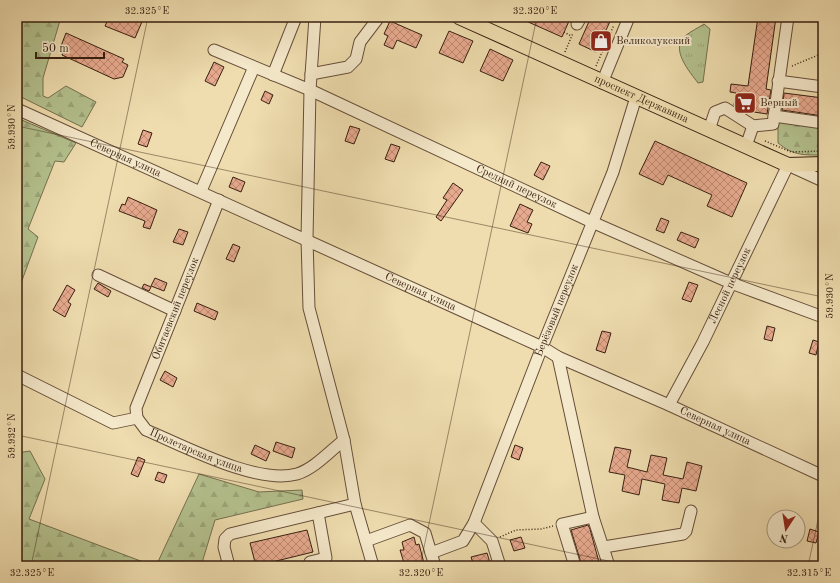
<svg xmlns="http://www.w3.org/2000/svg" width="840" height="583" viewBox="0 0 840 583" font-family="'Old Standard TT',serif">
  <defs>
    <pattern id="grass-tufts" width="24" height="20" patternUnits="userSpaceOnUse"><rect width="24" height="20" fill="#b4c28f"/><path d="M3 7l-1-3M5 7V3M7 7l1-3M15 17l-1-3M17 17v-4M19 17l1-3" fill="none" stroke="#9ca67a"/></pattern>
    <pattern id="forest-firs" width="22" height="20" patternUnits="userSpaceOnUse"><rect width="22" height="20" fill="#b4c28f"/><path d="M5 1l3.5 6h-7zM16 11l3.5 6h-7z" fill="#9ca67a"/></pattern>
    <pattern id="building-cross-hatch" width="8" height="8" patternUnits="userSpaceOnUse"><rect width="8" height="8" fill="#e8aa8f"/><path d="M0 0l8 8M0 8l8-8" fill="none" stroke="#bd8a73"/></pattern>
  </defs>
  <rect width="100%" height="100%" fill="#efddaf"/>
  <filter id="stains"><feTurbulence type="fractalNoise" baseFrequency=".005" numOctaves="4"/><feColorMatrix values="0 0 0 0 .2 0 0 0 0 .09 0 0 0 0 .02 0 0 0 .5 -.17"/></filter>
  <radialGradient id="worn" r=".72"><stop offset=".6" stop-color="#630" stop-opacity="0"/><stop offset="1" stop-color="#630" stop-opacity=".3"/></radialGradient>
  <!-- grass -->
  <path fill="url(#grass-tufts)" stroke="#767050" d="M704,24L710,29L703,82L698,83C689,71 670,49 685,36C691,31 698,28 704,24Z"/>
  <!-- forest -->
  <g fill="url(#forest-firs)" stroke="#767050">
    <polygon points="17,17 61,17 43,78 43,96 48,98 66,86 96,102 82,127 17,95"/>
    <path d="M778,116L823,119V155C804,155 794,156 778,143Z"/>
    <polygon points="17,118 76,143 64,162 55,161 28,229 38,237 17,294"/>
    <polygon points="30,451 45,479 29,519 154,566 17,566 17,453"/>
    <polygon points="199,474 259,492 302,490 303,499 215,520 201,566 156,566"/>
  </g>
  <!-- building -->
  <g fill="url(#building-cross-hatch)" stroke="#381f10">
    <polygon points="109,17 117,19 118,17 144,17 135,38 105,26"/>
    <polygon points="517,17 560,17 569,21 562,37"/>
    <polygon points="591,17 612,17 596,52 579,44"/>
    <polygon points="758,17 776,17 766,89 771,90 767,114 741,110 734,105 736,93 730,92 731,84 748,86"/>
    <polygon points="390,21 422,35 416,48 397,40 393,49 384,45 388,36 384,34"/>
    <polygon points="449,31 473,41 463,63 439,53"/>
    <polygon points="66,33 124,59 122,62 128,65 123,77 114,79 62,55 65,48 61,46"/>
    <polygon points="490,49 513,60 503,81 480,71"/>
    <polygon points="214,62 224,67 215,86 205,81"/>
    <polygon points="265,91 273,95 269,104 261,100"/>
    <polygon points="784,93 823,98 823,116 782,110"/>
    <polygon points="350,126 360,129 354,144 345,141"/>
    <polygon points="143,130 152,133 147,147 138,144"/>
    <polygon points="655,141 747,183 732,217 707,206 712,195 668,175 663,185 639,174"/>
    <polygon points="391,144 400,147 394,162 385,159"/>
    <polygon points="541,162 550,166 543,180 534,175"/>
    <polygon points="233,177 245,182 241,192 229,187"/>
    <polygon points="453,183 463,190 441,221 436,217 447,200 443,198"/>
    <polygon points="128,197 157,210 150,229 143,227 145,221 119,211 122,204 125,205"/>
    <polygon points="520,204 533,210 527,222 532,224 528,233 510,226"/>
    <polygon points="661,218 669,221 664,233 656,230"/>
    <polygon points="179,229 188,232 183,245 173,242"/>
    <polygon points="681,232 699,239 695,248 677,240"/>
    <polygon points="233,244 240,247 234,262 226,259"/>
    <polygon points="155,278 167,283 164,291 151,286"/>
    <polygon points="689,282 698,285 691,302 682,299"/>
    <polygon points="98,283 111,291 108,297 94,289"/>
    <polygon points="144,284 151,287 149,291 142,288"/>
    <polygon points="67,285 75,290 68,302 71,304 65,317 53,310"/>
    <polygon points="197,303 218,312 215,320 194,311"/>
    <polygon points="767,326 775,328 772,341 764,339"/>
    <polygon points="602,331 611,333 605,353 596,350"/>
    <polygon points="813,340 819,342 816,355 809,353"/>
    <polygon points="165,371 177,378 173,387 160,380"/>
    <polygon points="276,442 295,448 292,458 273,451"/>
    <polygon points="255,445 270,452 266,461 251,454"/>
    <polygon points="515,445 523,448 519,460 511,457"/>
    <polygon points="615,447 631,450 627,467 647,472 651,455 667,458 663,475 683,479 687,462 702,466 696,491 682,488 679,503 662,500 665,484 642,479 639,495 622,491 625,475 609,472"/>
    <polygon points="138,457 145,460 138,477 131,474"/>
    <polygon points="158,472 167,475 164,483 155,480"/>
    <polygon points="588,525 590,529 600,566 582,566 571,530"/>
    <polygon points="810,529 819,532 816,543 807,541"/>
    <polygon points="307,530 313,552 256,566 250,543"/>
    <polygon points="414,537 416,545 419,544 424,563 421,564 422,566 405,566 400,550 404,550 402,542"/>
    <polygon points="521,537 525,548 514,551 510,540"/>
    <polygon points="487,553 491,566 474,566 471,557"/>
  </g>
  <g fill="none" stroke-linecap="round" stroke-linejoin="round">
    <!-- minor casing -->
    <g stroke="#664e38" stroke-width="13">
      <g id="minor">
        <polyline points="315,17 310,90 307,239 309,308 344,440 355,504 373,566"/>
        <polyline points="577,24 581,17"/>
        <path id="s1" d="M214,50L310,90L592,222L731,283L823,317"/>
        <polyline points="311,74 348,67 356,59 360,42 379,17"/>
        <polyline points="273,75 296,17"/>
        <polyline points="778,81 823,87"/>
        <polyline points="602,83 629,17"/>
        <path id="s2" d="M17,109L542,347L558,357L669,405L823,476"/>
        <polyline points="774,116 823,123"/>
        <polyline points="753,126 773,124 788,17"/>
        <polyline points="709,130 715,112 725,108 753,126 746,146"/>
        <polyline points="201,191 254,67"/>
        <polyline points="98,275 175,311"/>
        <polyline points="558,357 593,517 609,566"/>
        <path id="s3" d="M17,375L113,423L137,418L146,430C184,446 257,485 297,474C314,469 330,451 344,440"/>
        <path id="s4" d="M669,405L703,342L788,165L823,181"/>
        <path id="s5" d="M137,418L136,408L219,200"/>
        <path id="s6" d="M474,523L542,347L613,172L636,97"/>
        <polyline points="366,541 410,525 425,533 435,566"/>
        <polyline points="604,547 683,534 686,531 691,511"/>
        <polyline points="431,553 463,541 474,523 492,541 500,566"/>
        <polyline points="310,562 326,558 318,513"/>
        <polyline points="229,566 224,547 225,539 230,534 355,504"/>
        <polyline points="575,566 562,524 593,517"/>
      </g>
    </g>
    <!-- major casing -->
    <g stroke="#381f10" stroke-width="16">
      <g id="major">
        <path id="s7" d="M459,17L788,165L823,164"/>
      </g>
    </g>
    <!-- path -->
    <g stroke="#381f10" stroke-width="1.5" stroke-dasharray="1 2" stroke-linecap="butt">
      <polyline points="564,32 571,36"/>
      <polyline points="565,52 573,33"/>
      <polyline points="596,66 614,25"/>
      <polyline points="792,66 823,53"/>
      <polyline points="765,141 791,152 823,151"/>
      <polyline points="500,537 516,530 541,529 553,526"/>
    </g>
    <!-- minor -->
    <use href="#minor" stroke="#f5e9cb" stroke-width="11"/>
    <!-- major -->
    <use href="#major" stroke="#efddaf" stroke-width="14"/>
  </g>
  <!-- ticks -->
  <path fill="none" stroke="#381f10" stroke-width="1" stroke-opacity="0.45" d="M17,126L823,297M17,435L632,566M31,566L148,17M420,566L537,17M808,566L823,497"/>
  <!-- icons -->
  <defs>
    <g id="shop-square" transform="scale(1.15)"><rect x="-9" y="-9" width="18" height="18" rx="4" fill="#8f2418" stroke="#f5e9cb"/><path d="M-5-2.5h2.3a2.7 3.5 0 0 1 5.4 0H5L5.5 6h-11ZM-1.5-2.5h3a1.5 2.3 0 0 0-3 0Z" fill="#fff"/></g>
    <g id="supermarket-square" transform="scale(1.15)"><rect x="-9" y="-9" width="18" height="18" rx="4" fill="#8f2418" stroke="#f5e9cb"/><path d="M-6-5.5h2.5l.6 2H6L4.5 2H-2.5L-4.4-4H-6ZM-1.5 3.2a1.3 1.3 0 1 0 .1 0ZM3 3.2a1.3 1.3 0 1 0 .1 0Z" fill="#fff"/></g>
  </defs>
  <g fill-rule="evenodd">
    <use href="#shop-square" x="601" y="41"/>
    <use href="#supermarket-square" x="745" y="103"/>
  </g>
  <g text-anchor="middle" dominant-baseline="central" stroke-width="4" stroke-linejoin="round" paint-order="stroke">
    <!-- poi labels -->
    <g font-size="11" fill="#381f10" stroke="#f5e9cb" text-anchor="start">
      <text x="616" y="41">Великолукский</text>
      <text x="760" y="103">Верный</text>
    </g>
    <!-- street labels -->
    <g font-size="11" fill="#381f10" stroke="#f5e9cb">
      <text stroke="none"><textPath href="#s7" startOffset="200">проспект Державина</textPath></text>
      <text stroke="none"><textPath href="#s2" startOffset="119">Северная улица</textPath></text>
      <text stroke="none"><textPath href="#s1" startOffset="332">Средний переулок</textPath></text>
      <text stroke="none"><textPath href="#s4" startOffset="134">Лесной переулок</textPath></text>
      <text stroke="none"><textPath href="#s2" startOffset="443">Северная улица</textPath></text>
      <text stroke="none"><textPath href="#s5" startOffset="117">Обитаевский переулок</textPath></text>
      <text stroke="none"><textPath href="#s6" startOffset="228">Берёзовый переулок</textPath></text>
      <text stroke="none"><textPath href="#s2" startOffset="767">Северная улица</textPath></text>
      <text stroke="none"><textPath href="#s3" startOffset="201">Пролетарская улица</textPath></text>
    </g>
  </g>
  <!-- margin -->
  <rect width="840" height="583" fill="none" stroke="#efddaf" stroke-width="44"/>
  <!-- north arrow -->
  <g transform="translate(786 529) rotate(192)"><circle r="19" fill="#f5e9cb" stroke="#a99880"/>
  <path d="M0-3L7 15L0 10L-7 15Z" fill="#8f2418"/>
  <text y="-6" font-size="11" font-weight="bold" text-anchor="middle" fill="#381f10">N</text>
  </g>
  <!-- scale -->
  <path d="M36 52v6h68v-6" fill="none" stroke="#381f10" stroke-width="2"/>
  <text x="42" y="52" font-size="12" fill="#381f10" stroke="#f5e9cb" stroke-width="3" paint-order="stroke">50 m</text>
  <rect x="22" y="22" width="796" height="539" fill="none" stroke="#381f10" stroke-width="1.5"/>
  <g font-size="10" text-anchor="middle" fill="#381f10">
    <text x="147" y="14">32.325°E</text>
    <text x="535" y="14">32.320°E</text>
    <text transform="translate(11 127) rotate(-90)" y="4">59.930°N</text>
    <text transform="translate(829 296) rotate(-90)" y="4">59.930°N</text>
    <text transform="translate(11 436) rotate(-90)" y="4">59.932°N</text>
    <text x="32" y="576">32.325°E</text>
    <text x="421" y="576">32.320°E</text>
    <text x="809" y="576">32.315°E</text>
  </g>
  <rect width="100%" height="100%" filter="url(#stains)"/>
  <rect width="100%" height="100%" fill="url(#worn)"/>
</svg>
